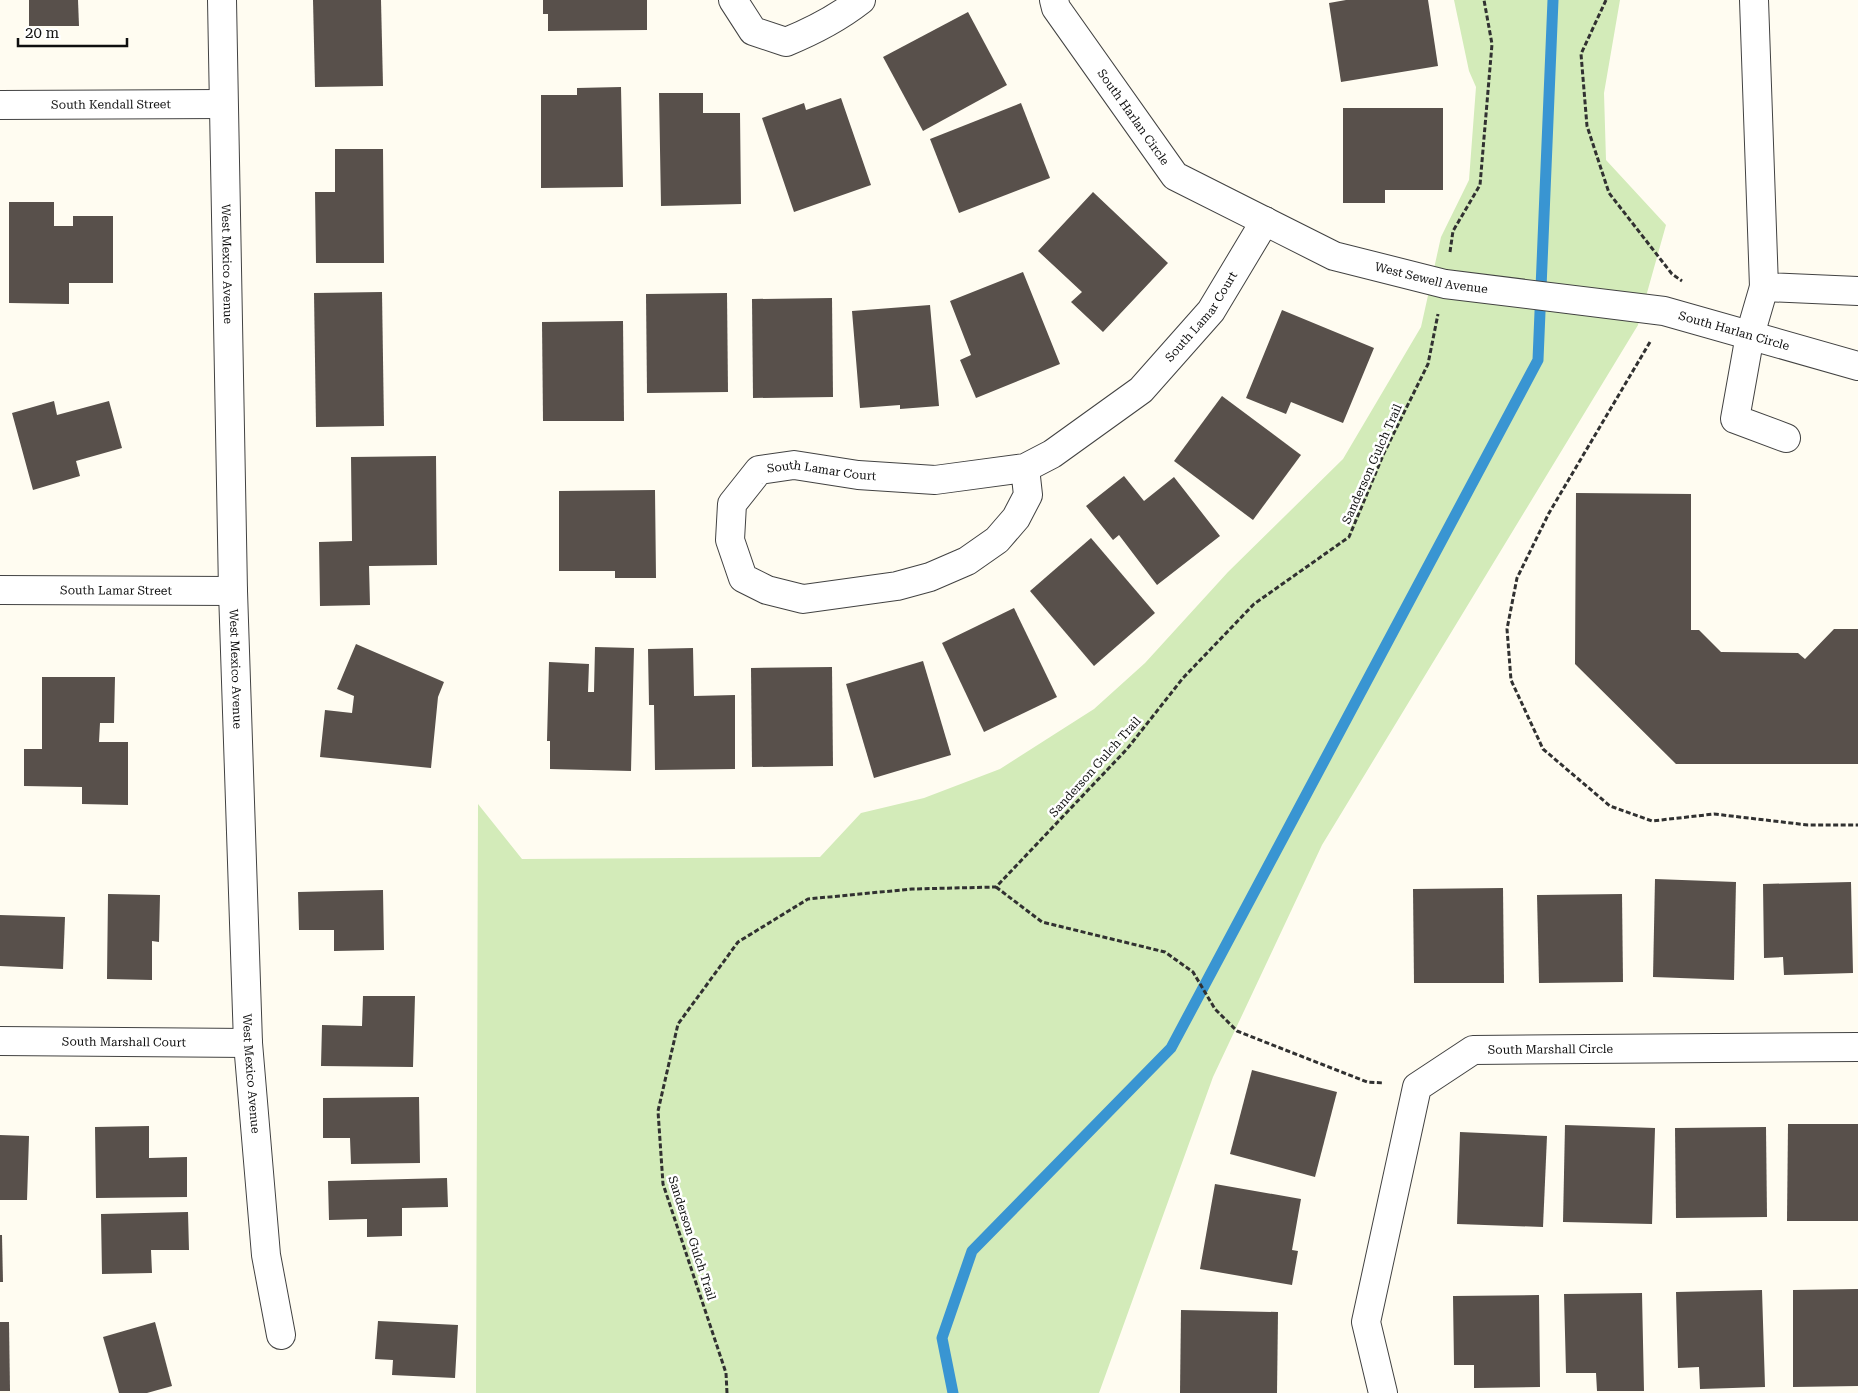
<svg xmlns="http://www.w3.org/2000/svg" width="1858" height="1393" viewBox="0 0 1858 1393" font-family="'Roboto Serif',serif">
  <rect width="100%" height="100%" fill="#fffcf1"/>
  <!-- green -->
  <polygon fill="#d3ebb9" points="1454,0 1620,0 1604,93 1606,160 1666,225 1638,325 1322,845 1213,1077 1099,1393 476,1393 478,804 522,859 820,857 861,813 924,798 1000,769 1094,709 1145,663 1228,572 1343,459 1421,327 1441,237 1469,180 1476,87 1469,71"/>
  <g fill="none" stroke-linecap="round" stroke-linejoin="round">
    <!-- stream -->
    <polyline stroke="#3995d2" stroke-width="11" points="953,1393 942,1338 972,1251 1171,1048 1538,360 1553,0"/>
  </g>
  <!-- building -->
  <g fill="#58504b">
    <polygon points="29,0 78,0 79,26 29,26"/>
    <polygon points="313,0 381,0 383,86 315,87"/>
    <polygon points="543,0 647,0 647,30 548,31 548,14 543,14"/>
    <polygon points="1346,0 1428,0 1438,66 1341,82 1329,3"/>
    <polygon points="968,12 1007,85 923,131 883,57"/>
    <polygon points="621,87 623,187 541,188 541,95 577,95 577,88"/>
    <polygon points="659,93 703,93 703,113 740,113 741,204 661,206"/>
    <polygon points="841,98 871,185 794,212 762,118 804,103 806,110"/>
    <polygon points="1021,103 1050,178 959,213 930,139"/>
    <polygon points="1343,108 1443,108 1443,190 1385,190 1385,203 1343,203"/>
    <polygon points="335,149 383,149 384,263 316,263 315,192 335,192"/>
    <polygon points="1093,192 1168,263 1103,332 1071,302 1082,292 1038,251"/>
    <polygon points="9,202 54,202 54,226 73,226 73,216 113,216 113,283 69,283 69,304 9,303"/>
    <polygon points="1023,272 1060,364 976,398 960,360 971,355 950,301"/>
    <polygon points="382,292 384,426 316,427 314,293"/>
    <polygon points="727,293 728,392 647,393 646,294"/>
    <polygon points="832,298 833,397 753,398 752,299"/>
    <polygon points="930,305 939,406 900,409 900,405 860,408 852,311"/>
    <polygon points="1282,310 1374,348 1343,423 1291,402 1286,414 1246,398"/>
    <polygon points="623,321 624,421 543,421 542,322"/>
    <polygon points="1222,396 1301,455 1253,520 1174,461"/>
    <polygon points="54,401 57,415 109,401 122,448 76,461 80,476 33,490 12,413"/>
    <polygon points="436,456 437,565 369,566 370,605 320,606 319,542 352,541 351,457"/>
    <polygon points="1124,476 1144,501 1174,477 1220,536 1157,585 1119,535 1113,540 1086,506"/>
    <polygon points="655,490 656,578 615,578 615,571 559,571 559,491"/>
    <polygon points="1576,493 1691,494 1691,630 1699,630 1721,652 1798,653 1805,659 1834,629 1858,629 1858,764 1676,764 1575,664"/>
    <polygon points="1091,538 1155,613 1094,666 1030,591"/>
    <polygon points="1014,608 1057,697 984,732 942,643"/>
    <polygon points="356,644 444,682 438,697 431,768 320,757 325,710 352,713 354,696 337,689"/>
    <polygon points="595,647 634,648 631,771 550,769 550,741 547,741 549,662 589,664 588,692 594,692"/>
    <polygon points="693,648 694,696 735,695 735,769 655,770 654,705 649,705 648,649"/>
    <polygon points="923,661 951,755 874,778 846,684"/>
    <polygon points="832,667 833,766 752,767 751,668"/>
    <polygon points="42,677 115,677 114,723 100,723 99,742 128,742 128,805 82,804 82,787 24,786 24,749 42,749"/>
    <polygon points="1655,879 1736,882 1734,980 1653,977"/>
    <polygon points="1851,882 1853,973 1784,975 1783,957 1764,958 1763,884"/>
    <polygon points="1503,888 1504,983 1414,983 1413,889"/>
    <polygon points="383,890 384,950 334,951 334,930 299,930 298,892"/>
    <polygon points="108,894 160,895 159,942 152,941 152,980 107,979"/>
    <polygon points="1622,894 1623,982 1539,983 1537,895"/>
    <polygon points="0,915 65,917 63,969 0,966"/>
    <polygon points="363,996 415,996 413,1067 321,1066 322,1025 362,1026"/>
    <polygon points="1252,1070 1337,1092 1315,1177 1230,1154"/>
    <polygon points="419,1097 420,1163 351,1164 350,1138 323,1138 323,1098"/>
    <polygon points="1788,1124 1858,1124 1858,1221 1787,1221"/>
    <polygon points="1565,1125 1655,1128 1652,1224 1563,1222"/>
    <polygon points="149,1126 149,1158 187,1157 187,1197 96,1198 95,1127"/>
    <polygon points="1766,1127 1767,1217 1676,1218 1675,1128"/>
    <polygon points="1460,1132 1547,1136 1543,1227 1457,1224"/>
    <polygon points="0,1135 29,1136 27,1200 0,1200"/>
    <polygon points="447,1178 448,1207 402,1208 402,1236 367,1237 367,1219 329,1220 328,1181"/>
    <polygon points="1215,1184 1301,1199 1292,1250 1298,1251 1292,1285 1200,1269"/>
    <polygon points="188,1212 189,1250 151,1250 152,1273 102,1274 101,1214"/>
    <polygon points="0,1235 2,1235 3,1282 0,1282"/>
    <polygon points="1858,1289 1858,1386 1793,1387 1793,1290"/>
    <polygon points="1762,1290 1765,1387 1700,1389 1699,1367 1678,1368 1676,1292"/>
    <polygon points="1642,1293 1644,1391 1597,1391 1596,1373 1566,1373 1564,1294"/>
    <polygon points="1539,1295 1540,1387 1474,1388 1474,1365 1454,1365 1453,1296"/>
    <polygon points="1181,1310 1278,1312 1277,1393 1180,1393"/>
    <polygon points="378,1321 458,1325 455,1378 392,1375 393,1360 375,1359"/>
    <polygon points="0,1322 9,1322 10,1391 0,1391"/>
    <polygon points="155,1322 172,1386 147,1393 119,1393 103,1337"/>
  </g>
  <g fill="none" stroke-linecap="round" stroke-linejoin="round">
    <!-- minor casing -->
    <g stroke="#424242" stroke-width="30">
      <g id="minor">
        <path id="s1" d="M222,0L233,591L248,1043L266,1255L281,1335"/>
        <path d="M733,0L753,31L786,42C813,31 838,18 861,0"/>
        <path id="s2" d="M1054,0L1056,8L1175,176L1334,256L1445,284L1664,311L1858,366"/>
        <polyline points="1754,0 1764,287 1858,291"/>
        <path id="s3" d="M0,105L223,104"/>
        <polyline points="1764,287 1750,335 1735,419 1786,438"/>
        <path id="s4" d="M1025,468L1028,495L1016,518L997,540L967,561L930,577L897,586L803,599L767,590L743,578L730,540L732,504L759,470L794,465L858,475L935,480L1025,468L1052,454L1141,390L1211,311L1265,221"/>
        <path id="s5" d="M0,590L233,591"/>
        <path id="s6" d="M0,1041L248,1043"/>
        <path id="s7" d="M1383,1393L1366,1322L1417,1087L1473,1050L1858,1047"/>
      </g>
    </g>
    <!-- path -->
    <g stroke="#313131" stroke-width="3" stroke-dasharray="5 2.5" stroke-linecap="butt">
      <polyline points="1606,0 1581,54 1587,126 1609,193 1672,274 1682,281"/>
      <polyline points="1450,252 1453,231 1480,185 1492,44 1484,0"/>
      <polyline points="1650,342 1549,513 1517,578 1507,629 1511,680 1543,749 1610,806 1652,821 1714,814 1808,825 1858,825"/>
      <polyline points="996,887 1042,922 1165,952 1193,972 1215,1009 1237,1031 1367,1082 1384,1083"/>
      <polyline points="727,1393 726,1373 663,1184 658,1111 678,1024 738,942 808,899 912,889 996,887 1127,749 1183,678 1254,604 1349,537 1384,453 1428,364 1438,314"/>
    </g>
    <!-- minor -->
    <use href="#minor" stroke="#fff" stroke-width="28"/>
  </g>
  <g text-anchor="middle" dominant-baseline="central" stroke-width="5" stroke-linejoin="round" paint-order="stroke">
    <!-- street labels -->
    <g font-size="12" fill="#0f0f0f" stroke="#fff">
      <text stroke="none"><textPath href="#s3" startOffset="111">South Kendall Street</textPath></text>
      <text stroke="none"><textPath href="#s2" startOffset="142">South Harlan Circle</textPath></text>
      <text stroke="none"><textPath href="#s1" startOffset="264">West Mexico Avenue</textPath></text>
      <text stroke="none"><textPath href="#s2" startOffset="492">West Sewell Avenue</textPath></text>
      <text stroke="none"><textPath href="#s4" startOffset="975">South Lamar Court</textPath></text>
      <text stroke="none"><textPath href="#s2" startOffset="800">South Harlan Circle</textPath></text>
      <text transform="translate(1372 464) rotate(-66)">Sanderson Gulch Trail</text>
      <text stroke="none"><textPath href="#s4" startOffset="535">South Lamar Court</textPath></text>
      <text stroke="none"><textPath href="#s5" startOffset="116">South Lamar Street</textPath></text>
      <text stroke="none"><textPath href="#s1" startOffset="669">West Mexico Avenue</textPath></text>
      <text transform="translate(1095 767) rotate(-48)">Sanderson Gulch Trail</text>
      <text stroke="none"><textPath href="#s6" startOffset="124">South Marshall Court</textPath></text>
      <text stroke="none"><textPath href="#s7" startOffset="458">South Marshall Circle</textPath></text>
      <text stroke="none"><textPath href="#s1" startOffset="1074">West Mexico Avenue</textPath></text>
      <text transform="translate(692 1238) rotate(72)">Sanderson Gulch Trail</text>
    </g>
  </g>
  <!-- scale -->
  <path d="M18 38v8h109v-8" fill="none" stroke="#0f0f0f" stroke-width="2.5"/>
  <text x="25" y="38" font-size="15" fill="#0f0f0f" stroke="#ffffff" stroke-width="4" paint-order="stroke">20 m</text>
</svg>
